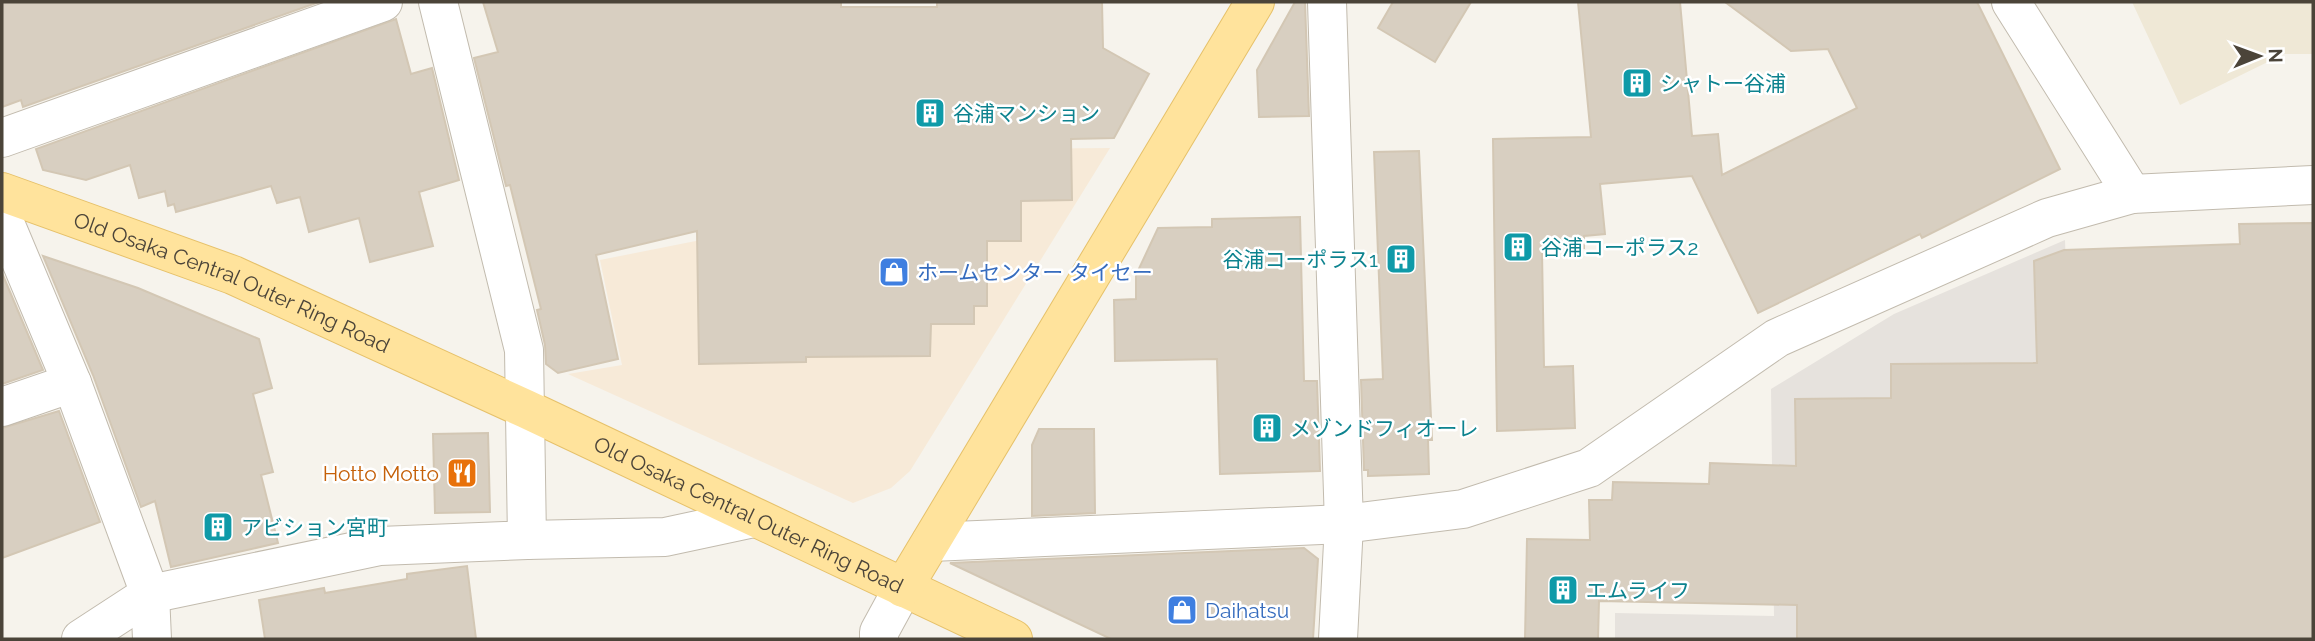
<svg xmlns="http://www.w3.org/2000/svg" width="2315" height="641" viewBox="0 0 2315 641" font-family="Raleway,'Noto Sans JP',sans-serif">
  <rect width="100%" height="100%" fill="#f6f3ec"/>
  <!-- commercial -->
  <polygon fill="#f7ead8" points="1110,148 910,471 891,488 853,503 568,374 622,365 600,260 741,232 737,151"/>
  <!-- industrial -->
  <polygon fill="#e6e2dd" points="2065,240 2077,591 2313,586 2313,639 1615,639 1615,613 1774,616 1771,389 1894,314"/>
  <!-- education -->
  <polygon fill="#efe8d6" points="2132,2 2313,2 2313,54 2284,54 2180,105"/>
  <!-- building -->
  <g fill="#d8cfc1" stroke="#d3c7b4" stroke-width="2">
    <polygon points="2,2 319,2 23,107 21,100 2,107"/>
    <polygon points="483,2 841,2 841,7 937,7 937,2 1102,2 1103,48 1149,74 1114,138 1071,139 1072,200 1021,201 1021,241 987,241 987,306 974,306 974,324 931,324 930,356 806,357 806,362 699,364 697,231 596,255 618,359 558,373 546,364 545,345 537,310 541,309 510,185 506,186 474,58 498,52"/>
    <polygon points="1295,2 1305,2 1309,116 1259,117 1257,70"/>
    <polygon points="1393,2 1471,2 1435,62 1378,28"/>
    <polygon points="1578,2 1680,2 1692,136 1718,134 1722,175 1857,108 1828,49 1791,51 1725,2 1977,2 2060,169 1922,238 1920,234 1758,313 1692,176 1600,184 1605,234 1584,236 1584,248 1542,252 1544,367 1573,366 1575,428 1497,431 1493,139 1591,137"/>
    <polygon points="396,19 411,74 432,68 459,180 419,192 433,246 370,262 359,218 309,232 300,197 277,203 271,186 176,212 174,204 168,206 165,191 139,198 130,165 86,180 43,170 36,149"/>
    <polygon points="1419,151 1432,440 1428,440 1429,474 1368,476 1368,470 1364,470 1361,380 1383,379 1374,152"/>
    <polygon points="1300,217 1304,381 1317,381 1320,471 1220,474 1217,359 1115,361 1114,300 1136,299 1136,275 1158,228 1212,227 1212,219"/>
    <polygon points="2313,223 2313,639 1797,639 1797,605 1599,601 1598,639 1525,639 1527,539 1590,540 1589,500 1612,500 1613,482 1709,484 1710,463 1796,466 1795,399 1891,398 1891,364 2037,363 2034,261 2064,250 2240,244 2239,224"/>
    <polygon points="43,256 138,288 259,339 272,388 253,394 273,472 261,475 278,543 171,567 155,501 141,507 93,375"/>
    <polygon points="2,273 43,370 2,384"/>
    <polygon points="59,411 100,522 2,558 2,428"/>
    <polygon points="1039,429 1094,429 1095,513 1032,516 1032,445"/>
    <polygon points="488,433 490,512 435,513 433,434"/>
    <polygon points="1304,548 1318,559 1313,639 1111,639 950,563"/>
    <polygon points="467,566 476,639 265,639 259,600 324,588 325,593 407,579 407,574"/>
  </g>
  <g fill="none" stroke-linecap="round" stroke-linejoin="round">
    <!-- minor casing -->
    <g stroke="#c2bbae" stroke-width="40">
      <g id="minor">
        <polyline points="1327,2 1344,524 1338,639"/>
        <polyline points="2011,2 2132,194"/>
        <polyline points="2,138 383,2"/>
        <polyline points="2,216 72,383 150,594 152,639"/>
        <polyline points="2,407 72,383"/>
        <polyline points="527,540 665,537 754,518"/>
        <polyline points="931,542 1344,524 1463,509 1589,468 1777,338 2047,218 2132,194 2313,185"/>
        <polyline points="81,639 150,594 380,546 527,540 524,350 438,2"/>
        <polyline points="879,639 879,632 903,588"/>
      </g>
    </g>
    <!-- major casing -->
    <g stroke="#e6c16a" stroke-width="40">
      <g id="major">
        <path id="s1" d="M2,192L233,275L526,409L1013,639"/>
        <polyline points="903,588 1255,2"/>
      </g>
    </g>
    <!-- minor -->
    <use href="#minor" stroke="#fff" stroke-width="38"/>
    <!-- major -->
    <use href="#major" stroke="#ffe39c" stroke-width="38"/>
  </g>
  <!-- icons -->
  <defs>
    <g id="building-square" transform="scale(1.575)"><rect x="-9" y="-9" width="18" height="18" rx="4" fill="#0f9aa8" stroke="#fff"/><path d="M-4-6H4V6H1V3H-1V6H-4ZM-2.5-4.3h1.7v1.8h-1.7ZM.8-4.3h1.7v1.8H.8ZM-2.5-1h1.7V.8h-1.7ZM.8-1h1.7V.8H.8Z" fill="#fff"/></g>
    <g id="shop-square" transform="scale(1.575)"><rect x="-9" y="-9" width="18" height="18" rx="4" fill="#3f7fe0" stroke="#fff"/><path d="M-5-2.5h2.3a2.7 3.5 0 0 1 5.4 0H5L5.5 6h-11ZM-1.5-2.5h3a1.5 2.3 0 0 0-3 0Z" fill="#fff"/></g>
    <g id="restaurant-square" transform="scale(1.575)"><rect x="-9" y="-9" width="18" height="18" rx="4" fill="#e8710a" stroke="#fff"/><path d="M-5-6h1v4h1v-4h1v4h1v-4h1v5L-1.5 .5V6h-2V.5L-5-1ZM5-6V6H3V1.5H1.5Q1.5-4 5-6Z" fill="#fff"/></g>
  </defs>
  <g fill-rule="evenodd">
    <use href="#building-square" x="1637" y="83"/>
    <use href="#building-square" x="930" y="113"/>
    <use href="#building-square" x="1518" y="247"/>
    <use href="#building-square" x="1401" y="259"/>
    <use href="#shop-square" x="894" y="272"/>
    <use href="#building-square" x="1267" y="428"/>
    <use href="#restaurant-square" x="462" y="473"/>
    <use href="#building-square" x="218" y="527"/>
    <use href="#building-square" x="1563" y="590"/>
    <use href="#shop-square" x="1182" y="610"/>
  </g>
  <g text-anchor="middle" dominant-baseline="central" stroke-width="5" stroke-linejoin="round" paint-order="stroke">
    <!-- culture labels -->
    <g font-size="21" fill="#0d838f" stroke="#fff" text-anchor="start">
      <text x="1660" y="83">シャトー谷浦</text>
      <text x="953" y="113">谷浦マンション</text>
      <text x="1541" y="247">谷浦コーポラス2</text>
      <text x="1378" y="259" text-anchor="end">谷浦コーポラス1</text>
      <text x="1290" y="428">メゾンドフィオーレ</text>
      <text x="241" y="527">アビション宮町</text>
      <text x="1586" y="590">エムライフ</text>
    </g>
    <!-- shop labels -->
    <g font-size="21" fill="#366cbe" stroke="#fff" text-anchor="start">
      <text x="917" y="272">ホームセンター タイセー</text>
      <text x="1205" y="610">Daihatsu</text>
    </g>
    <!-- street labels -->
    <g font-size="21" fill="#4b4439" stroke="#fff">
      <text stroke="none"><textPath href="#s1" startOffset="247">Old Osaka Central Outer Ring Road</textPath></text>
      <text stroke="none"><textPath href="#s1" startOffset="814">Old Osaka Central Outer Ring Road</textPath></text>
    </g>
    <!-- food labels -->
    <g font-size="21" fill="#c56008" stroke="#fff" text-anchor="end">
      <text x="439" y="473">Hotto Motto</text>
    </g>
  </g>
  <!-- border -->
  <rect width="2315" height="641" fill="none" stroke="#4b4439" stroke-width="7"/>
  <!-- north arrow -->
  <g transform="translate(2259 56) rotate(89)" stroke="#ffffff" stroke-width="5" paint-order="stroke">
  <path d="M0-5L12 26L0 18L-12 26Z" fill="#4b4439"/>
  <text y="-10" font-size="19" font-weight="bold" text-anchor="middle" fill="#4b4439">N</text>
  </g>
</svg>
